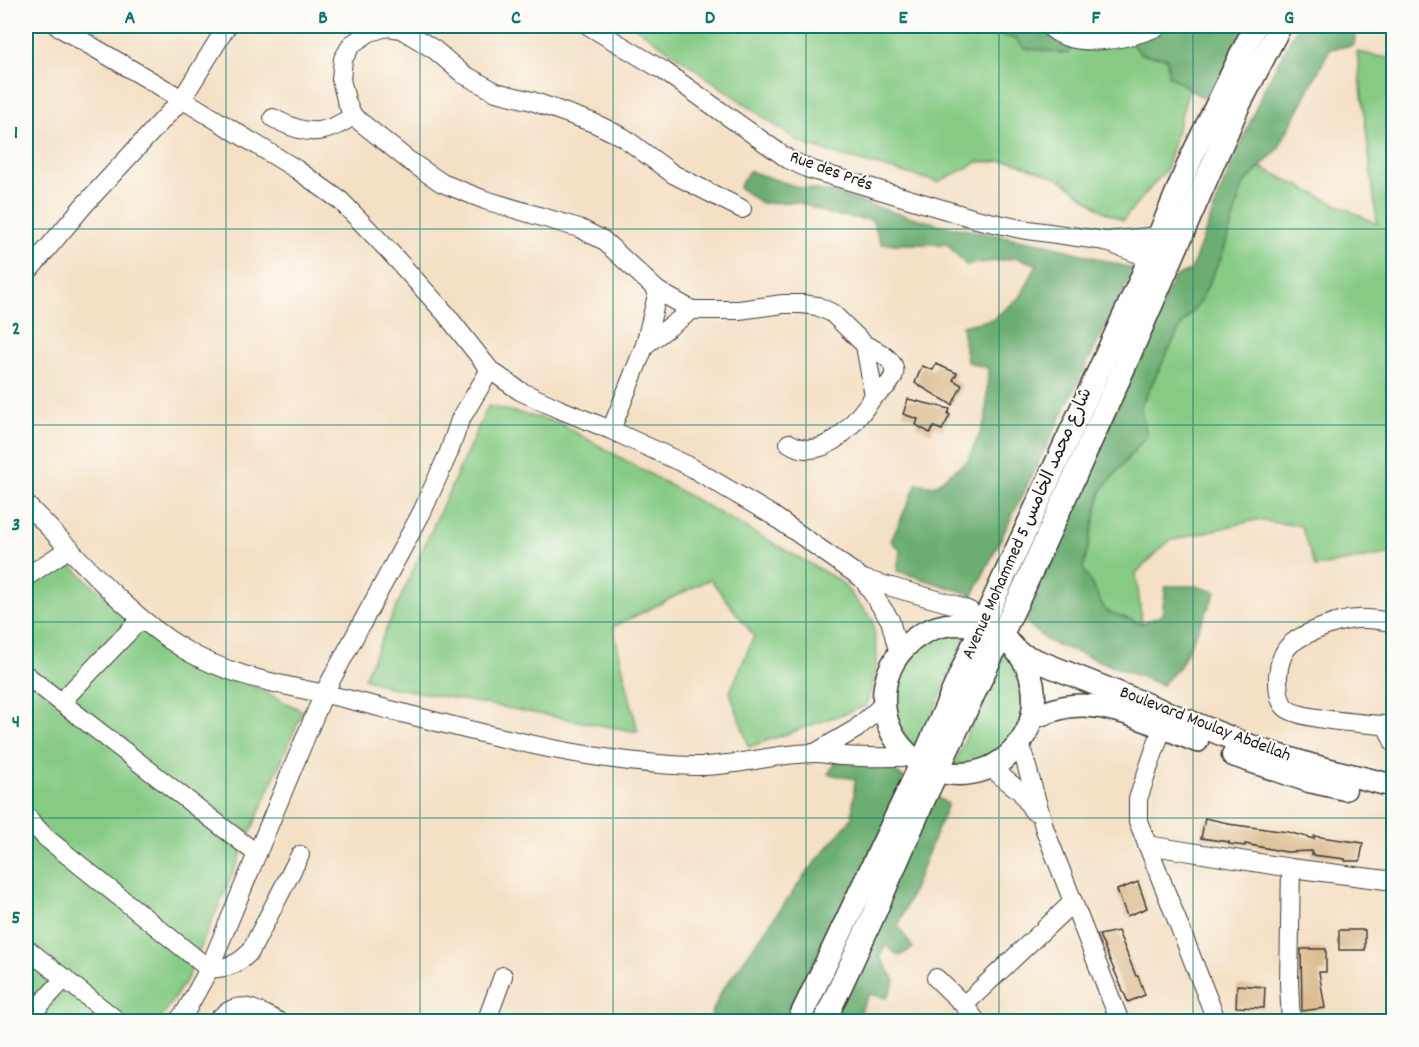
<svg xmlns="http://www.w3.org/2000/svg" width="1419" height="1047" viewBox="0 0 1419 1047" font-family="Dekko,'Playpen Sans Arabic',sans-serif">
  <rect width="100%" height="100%" fill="#fdfcf7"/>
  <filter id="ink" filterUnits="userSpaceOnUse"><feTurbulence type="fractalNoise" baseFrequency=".0167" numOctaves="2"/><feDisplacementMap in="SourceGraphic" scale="12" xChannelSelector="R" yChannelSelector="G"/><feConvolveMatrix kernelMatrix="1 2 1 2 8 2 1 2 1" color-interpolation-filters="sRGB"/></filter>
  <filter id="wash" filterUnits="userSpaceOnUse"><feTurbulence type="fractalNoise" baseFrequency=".008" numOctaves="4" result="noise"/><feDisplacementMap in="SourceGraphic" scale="24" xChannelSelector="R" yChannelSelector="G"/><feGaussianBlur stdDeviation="1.35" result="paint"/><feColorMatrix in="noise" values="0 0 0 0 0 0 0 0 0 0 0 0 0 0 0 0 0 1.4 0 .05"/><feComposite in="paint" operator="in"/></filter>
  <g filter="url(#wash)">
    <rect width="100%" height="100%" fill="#f4e0c5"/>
    <!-- green -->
    <g fill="#86ca84" stroke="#517350" stroke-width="1.5">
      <polygon points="634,26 966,26 1016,39 1073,44 1130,42 1141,54 1168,58 1168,75 1189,88 1166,170 1123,220 1103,211 1062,180 1012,161 978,162 938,182 834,154 799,142"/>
      <polygon points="1357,52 1393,59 1393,553 1315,567 1301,526 1256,520 1169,541 1136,573 1142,624 1106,611 1083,569 1101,491 1147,435 1140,408 1181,326 1201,300 1223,253 1243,185 1260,167 1377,224"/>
      <polygon points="488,406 557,422 839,580 873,620 877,655 874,680 866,706 749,747 730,692 754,636 710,579 613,627 638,732 386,686 364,678"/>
      <polygon points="65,560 147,634 303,711 188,977 159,1021 26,1021 26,588"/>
      <path d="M953,632L968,635L917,748C887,728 886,677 911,653C923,641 937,637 953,632Z"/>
      <path d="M1004,649C1013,660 1021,671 1025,685C1032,717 1009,755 977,763C970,764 961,764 954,765Z"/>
    </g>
    <!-- forest -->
    <g fill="#6cae72" stroke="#446547" stroke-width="1.5">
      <polygon points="966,26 1247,26 1212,100 1200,96 1168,75 1167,58 1141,54 1130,42 1073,44 1068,54 1024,48 1016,39"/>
      <polygon points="1298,26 1357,26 1354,45 1330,49 1278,149 1243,185 1223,253 1201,300 1181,326 1140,407 1147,435 1101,491 1083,569 1106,611 1142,624 1162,615 1166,586 1196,586 1216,592 1180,666 1162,685 1047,641 1023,619 1174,278 1191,270 1220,193 1264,89"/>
      <polygon points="749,171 798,187 835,193 886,210 941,225 1051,245 1134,269 973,595 897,571 900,550 891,541 917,483 934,486 968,460 986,419 988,368 967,362 962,326 993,319 1021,296 1037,264 1017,258 966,265 947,244 881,244 872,220 832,215 798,202 761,203 739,187"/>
      <polygon points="837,761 893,771 948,804 898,926 913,948 899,956 885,945 880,957 895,980 887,998 869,994 855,1021 708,1022 721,992 805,875 852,818 855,779 828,774"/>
    </g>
    <g id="blocks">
      <!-- building -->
      <g fill="#ddbd94">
        <polygon points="936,364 957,373 953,380 962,385 952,405 915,383 922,366 933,370"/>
        <polygon points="908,399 950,409 948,414 950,415 942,430 934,427 930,433 916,425 918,419 903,414"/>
        <polygon points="1205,818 1228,823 1228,824 1288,832 1314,839 1314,836 1363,843 1360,861 1345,861 1345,859 1312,855 1312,851 1286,852 1245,844 1245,846 1229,844 1229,842 1201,838"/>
        <polygon points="1138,882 1147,908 1127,916 1117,890"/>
        <rect x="1339" y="930" width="26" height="20"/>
        <polygon points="1118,931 1136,976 1138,976 1145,995 1128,1002 1099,935"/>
        <polygon points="1301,949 1326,949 1326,972 1319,972 1325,1008 1302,1011"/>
        <polygon points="1237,985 1265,987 1264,1008 1236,1007"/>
      </g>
    </g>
  </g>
  <g filter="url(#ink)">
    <use href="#blocks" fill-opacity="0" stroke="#3c3935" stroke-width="1.5"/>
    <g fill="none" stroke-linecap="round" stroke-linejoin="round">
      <!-- minor casing -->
      <g stroke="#3c3935" stroke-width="20">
        <g id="minor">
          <polyline points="227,26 182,99 296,169 341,201 389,251 445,313 490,370 520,391 559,409 611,430 689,466 772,515 863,579 955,605 970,611 981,627"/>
          <polyline points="589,26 664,71 788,159 809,169 976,219 1021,229 1106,241 1159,236 1170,238"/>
          <path d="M1049,26C1073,51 1131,39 1159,26"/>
          <path d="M273,118C305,135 322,137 353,116"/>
          <path d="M742,209L673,174L623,137L594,123L532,101L496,92L463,74L435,50L401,29L387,27L370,32L352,44L343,59L341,79L346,100L353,116L408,160L442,183L485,200L579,228L603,240L658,291L692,310H739L783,304H802L817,306L832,313L865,345L874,396C855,422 825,465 789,443"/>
          <polyline points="1107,242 1160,262"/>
          <polyline points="26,274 85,204 182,99 57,26"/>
          <polyline points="645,345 658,291"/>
          <path d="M865,345C897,359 907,374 874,396"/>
          <polyline points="611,430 645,345 692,310"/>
          <path d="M26,504C77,555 123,612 185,650C236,680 295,686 351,700C464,728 578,763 695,766C735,767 775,753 815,753C825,753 835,756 844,756C866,758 889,757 912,757"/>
          <polyline points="26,577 70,548"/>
          <polyline points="863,579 890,620 899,654"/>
          <path d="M1394,622C1382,621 1368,618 1357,619C1339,620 1306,632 1292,643C1282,651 1279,664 1278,676C1278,686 1278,700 1285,707C1296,720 1373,724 1394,726"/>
          <polyline points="26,675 257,854"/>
          <polyline points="61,702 141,619"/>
          <polyline points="1386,725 1394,743"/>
          <polyline points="1162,728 1138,799 1138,821 1217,1022"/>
          <polyline points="1020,743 1045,830 1120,1022"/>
          <polyline points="815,753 856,729 885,703"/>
          <polyline points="991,768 1021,792 1033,811"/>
          <path d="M26,816L45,837L209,969C228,968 237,965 250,952L300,855"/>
          <polyline points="1147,845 1291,868 1394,881"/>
          <polyline points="1291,868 1289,983 1291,1022"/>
          <polyline points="26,948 119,1022"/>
          <polyline points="936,978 964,1005 977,1022"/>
          <polyline points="964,1005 1073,902"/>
          <polyline points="26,1020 65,978"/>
          <polyline points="177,1022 186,1011 209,969 324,693 422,512 449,452 460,420 490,370"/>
          <path d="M216,1022C239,996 254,1010 280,1022"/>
          <polyline points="486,1022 503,976"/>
        </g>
      </g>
      <!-- major casing -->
      <g stroke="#3c3935" stroke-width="25">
        <g id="major">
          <circle cx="959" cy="699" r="75"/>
          <polyline points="1020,654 1261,750 1314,766 1394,786"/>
          <path d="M1032,718C1045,713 1059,707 1072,706C1112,701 1160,727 1197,741"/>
          <polyline points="1233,755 1309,781 1345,789"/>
          <polyline points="798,1022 921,764 981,627 1140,281 1192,156 1255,26"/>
          <polyline points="824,1022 871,921 925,797 1022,592 1119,379 1237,109 1280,26"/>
        </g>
      </g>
      <!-- minor -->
      <use href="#minor" stroke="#fff" stroke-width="18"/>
      <!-- major -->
      <use href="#major" stroke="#fff" stroke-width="22"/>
    </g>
  </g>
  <!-- grid -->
  <path fill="none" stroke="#0f766e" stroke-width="1.5" stroke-opacity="0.55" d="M226,26V1022M420,26V1022M613,26V1022M806,26V1022M999,26V1022M1193,26V1022M26,229H1394M26,425H1394M26,622H1394M26,818H1394"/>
  <g text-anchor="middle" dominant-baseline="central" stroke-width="4.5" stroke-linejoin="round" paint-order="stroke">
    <!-- street labels -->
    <g font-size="18" fill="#1c1c1c" stroke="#fdfcf7">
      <text transform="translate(831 172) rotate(20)">Rue des Prés</text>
      <text transform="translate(1028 524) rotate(-66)">Avenue Mohammed 5 شارع محمد الخامس</text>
      <text transform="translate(1205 725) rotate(21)">Boulevard Moulay Abdellah</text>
    </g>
  </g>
  <!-- margin -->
  <rect width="1419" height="1047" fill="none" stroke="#fdfcf7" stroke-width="66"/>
  <rect x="33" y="33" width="1353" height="981" fill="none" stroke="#0f766e" stroke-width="2"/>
  <g font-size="20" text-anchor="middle" font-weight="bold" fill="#0f766e">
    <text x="130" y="23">A</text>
    <text x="323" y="23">B</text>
    <text x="516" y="23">C</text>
    <text x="710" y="23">D</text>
    <text x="903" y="23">E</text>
    <text x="1096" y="23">F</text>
    <text x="1289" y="23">G</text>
    <text x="16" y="138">1</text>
    <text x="16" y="334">2</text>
    <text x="16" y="530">3</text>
    <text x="16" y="727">4</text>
    <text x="16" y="923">5</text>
  </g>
</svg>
